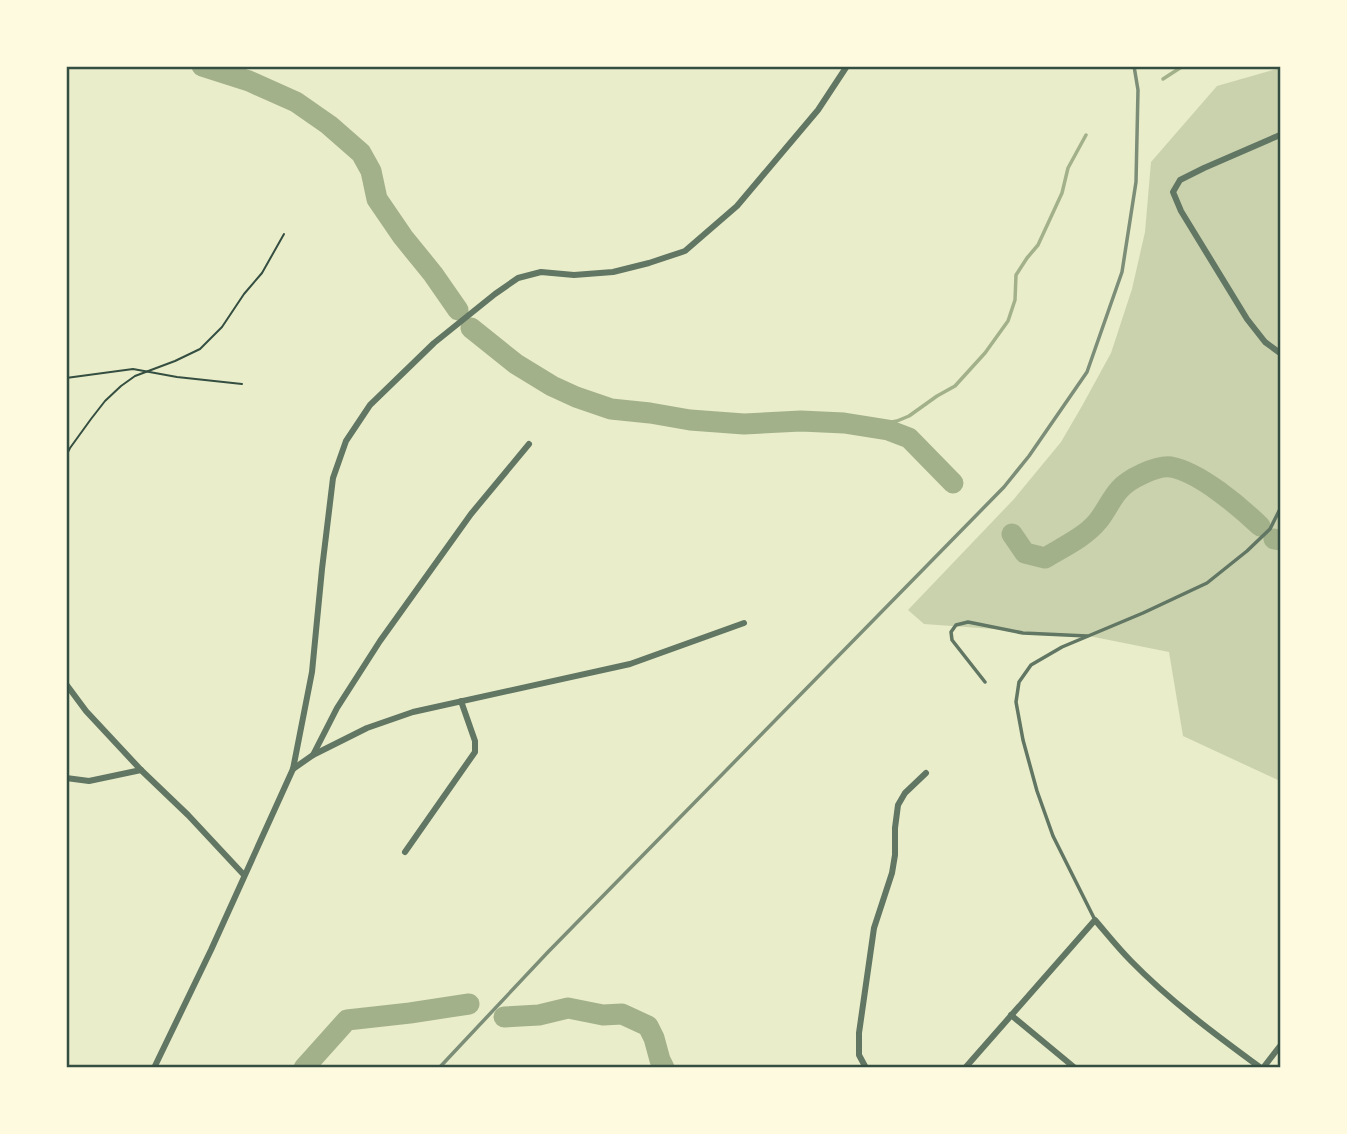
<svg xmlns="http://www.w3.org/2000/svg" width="1347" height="1134" viewBox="0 0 1347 1134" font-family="Quicksand,sans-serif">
  <rect width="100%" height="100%" fill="#e9edc9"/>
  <!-- green -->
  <polygon fill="#cad2ad" points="1280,68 1280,781 1183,736 1169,652 1089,636 924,624 908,610 1014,499 1061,442 1082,406 1111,353 1132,289 1145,232 1151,162 1217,86"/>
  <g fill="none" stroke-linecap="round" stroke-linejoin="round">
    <!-- stream -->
    <g stroke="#a3b18a" stroke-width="3.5">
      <polyline points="1163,79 1183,66"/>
      <polyline points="866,427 897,421 909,416 937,396 955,386 985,353 1008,321 1015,300 1016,275 1027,258 1038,245 1062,193 1068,168 1086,135"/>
    </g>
    <!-- river -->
    <g stroke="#a3b18a" stroke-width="21">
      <polyline points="202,66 249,81 296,102 329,125 361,153 371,171 377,199 403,237 433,274 458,310"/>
      <polyline points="471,328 516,364 552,386 576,397 611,409 650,413 690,420 744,424 801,421 844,423 888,430 909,438 953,483"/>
      <path d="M1012,534L1025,553L1045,558C1063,547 1085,537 1098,521C1106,511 1111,499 1119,490C1128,479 1157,465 1171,467C1199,472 1239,506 1260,526"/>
      <polyline points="1274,539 1280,540"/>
      <polyline points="504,1017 539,1015 568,1008 603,1015 622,1014 648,1026 654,1038 660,1060 664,1068"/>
      <polyline points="304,1068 347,1020 410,1013 469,1004"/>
    </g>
    <!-- path -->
    <g stroke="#344e41" stroke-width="2">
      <polyline points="66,378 133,369 177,377 242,384"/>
      <polyline points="66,456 70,448 91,419 105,401 121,386 135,376 175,361 200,349 222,327 244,294 262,273 284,234"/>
    </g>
    <!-- service -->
    <g stroke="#617663" stroke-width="3.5">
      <polyline points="985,682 952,640 951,632 956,625 968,622 1023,633 1087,636"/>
      <polyline points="1095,920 1053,836 1037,791 1023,740 1016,702 1019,682 1031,665 1062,647 1143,613 1207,583 1247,551 1270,529 1280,509"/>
    </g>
    <!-- minor -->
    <g stroke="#617663" stroke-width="6">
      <polyline points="1280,135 1204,168 1180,180 1173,192 1181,211 1247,319 1265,342 1280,353"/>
      <polyline points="66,684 86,711 141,770 188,815 244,875"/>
      <polyline points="313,755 337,708 380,641 471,514 529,444"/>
      <polyline points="293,769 313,755 367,728 413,712 630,664 744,623"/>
      <polyline points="66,778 89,781 141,770"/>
      <polyline points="405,852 475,752 475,741 461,701"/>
      <polyline points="1011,1015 1075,1068"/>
      <polyline points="154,1068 211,950 293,769 312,672 322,569 333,478 346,441 370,405 434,343 495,294 518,278 541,272 574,275 613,272 649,263 685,251 737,206 818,110 847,66"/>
      <polyline points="866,1068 859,1055 859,1033 874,928 892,873 895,855 895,828 898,805 905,793 926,773"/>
      <path d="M965,1068L1095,920C1107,934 1118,948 1131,961C1170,1001 1216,1035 1261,1068"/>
      <polyline points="1263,1068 1280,1046"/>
    </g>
    <!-- rail -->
    <polyline stroke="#7c8e77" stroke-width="3.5" points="439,1068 548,952 1004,487 1029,456 1087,372 1122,272 1136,182 1138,90 1134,66"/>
  </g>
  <!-- border -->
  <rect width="1347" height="1134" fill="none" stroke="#fefae0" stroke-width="136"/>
  <rect x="68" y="68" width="1211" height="998" fill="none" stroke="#344e41" stroke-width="2.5"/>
</svg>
